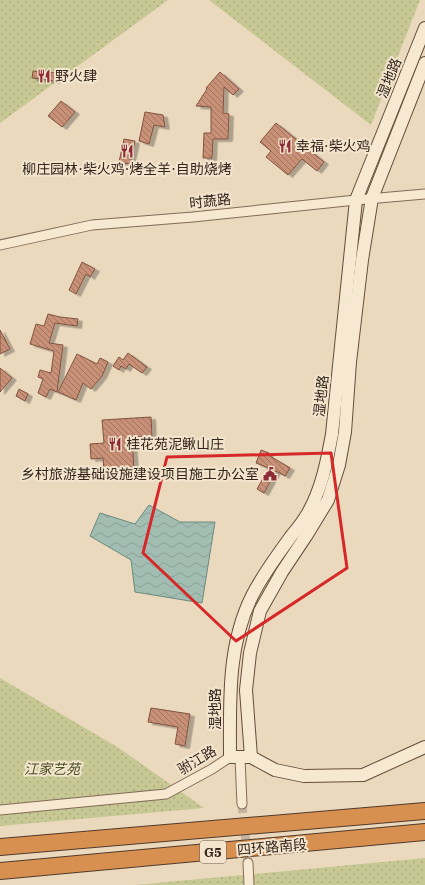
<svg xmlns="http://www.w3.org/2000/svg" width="425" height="885" viewBox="0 0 425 885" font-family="'IBM Plex Serif','Noto Sans SC',serif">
  <defs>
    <pattern id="park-dots" width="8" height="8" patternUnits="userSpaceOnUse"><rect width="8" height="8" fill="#c7c893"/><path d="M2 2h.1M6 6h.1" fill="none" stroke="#abac7e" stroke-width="1.8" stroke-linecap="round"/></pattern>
    <pattern id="water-waves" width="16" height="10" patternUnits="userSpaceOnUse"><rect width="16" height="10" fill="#a2bdb2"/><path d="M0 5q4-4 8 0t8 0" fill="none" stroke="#8ca298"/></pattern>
    <pattern id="building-back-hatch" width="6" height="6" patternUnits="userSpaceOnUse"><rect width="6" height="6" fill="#c89076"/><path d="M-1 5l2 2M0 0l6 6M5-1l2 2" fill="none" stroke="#a37560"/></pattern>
    <filter id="shadow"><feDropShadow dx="4.5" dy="2.5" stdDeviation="0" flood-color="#0004"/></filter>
  </defs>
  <rect width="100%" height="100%" fill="#ebd9be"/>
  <!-- park -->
  <g fill="url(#park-dots)">
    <polygon points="0,0 168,0 0,123"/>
    <polygon points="209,0 420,0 371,125"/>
    <polygon points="0,678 119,748 204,808 0,826"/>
    <polygon points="425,858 425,885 135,885"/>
  </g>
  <!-- water -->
  <polygon fill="url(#water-waves)" stroke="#6a8a7f" points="149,505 180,522 215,522 202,603 135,592 131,560 90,536 100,513 135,524"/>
  <!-- building -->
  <g fill="url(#building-back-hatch)" stroke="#81533f" filter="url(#shadow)">
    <polygon points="33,71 56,73 55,81 32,78"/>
    <polygon points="220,72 239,89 233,95 224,87 223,113 229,114 228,139 213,139 212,158 203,158 204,133 211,133 211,107 196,106 207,89 206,88"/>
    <polygon points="61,101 75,112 62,127 48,116"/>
    <polygon points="145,112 163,115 165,127 154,125 149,144 139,141"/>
    <polygon points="276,123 324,162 317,171 302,159 288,175 266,157 271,151 260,142"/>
    <polygon points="124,139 135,141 130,164 119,162"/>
    <polygon points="82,262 95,269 90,277 86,274 76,294 69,290"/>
    <polygon points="48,314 60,317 78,319 77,326 55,323 49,343 63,345 57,392 50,389 46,397 38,393 43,379 38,377 40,370 51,373 54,351 30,344 36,324 44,326"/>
    <polygon points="0,330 10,349 0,354"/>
    <polygon points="128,353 147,367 142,373 129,364 126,369 121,366 119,370 113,366 119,357 123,360"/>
    <polygon points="77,354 97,364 100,358 108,362 102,376 91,389 83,383 76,400 58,392"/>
    <polygon points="0,368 12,378 0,392"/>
    <polygon points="19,389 28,394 25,401 16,396"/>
    <polygon points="151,417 152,436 132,437 134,470 104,472 103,458 91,459 90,444 104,443 102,420"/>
    <polygon points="261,450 269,453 268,455 290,468 285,476 276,471 264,493 257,489 269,468 256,463"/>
    <polygon points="151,708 190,714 185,746 175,744 178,727 148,722"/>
  </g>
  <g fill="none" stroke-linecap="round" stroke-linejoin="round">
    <!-- street-tunnel -->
    <polyline stroke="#c6b59e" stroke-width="9" stroke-dasharray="9 4.5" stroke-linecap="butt" points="242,804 248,863"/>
    <!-- street casing -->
    <g stroke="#836a58" stroke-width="11">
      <g id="street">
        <polyline points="0,245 92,225 193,217 356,200 425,194"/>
        <polyline points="240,758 242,804"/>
        <polyline points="0,810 166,794 212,769 230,757"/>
        <polyline points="248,863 249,885"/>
      </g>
    </g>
    <!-- secondary casing -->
    <g stroke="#644c3b" stroke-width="14">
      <g id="secondary">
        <path d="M425,28L356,200L332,434C327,461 322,488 308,513C304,520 298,528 292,535C278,554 263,574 252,596C227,646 230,702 230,757H251L275,770L304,776L363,775L425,747"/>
        <polyline points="251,757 246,690 250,653 260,611 282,572 306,536 328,500 339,465 345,432 350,362 362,260 372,198 425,63"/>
      </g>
    </g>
    <!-- highway casing -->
    <g stroke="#503a2c" stroke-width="18">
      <g id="highway">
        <polyline points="0,847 425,811"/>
        <polyline points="0,871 425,832"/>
      </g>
    </g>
    <!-- street -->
    <use href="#street" stroke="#f7e8d1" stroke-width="9"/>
    <!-- secondary -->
    <use href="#secondary" stroke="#f7e8d1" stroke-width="12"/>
    <!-- highway -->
    <use href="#highway" stroke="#d89051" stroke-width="16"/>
  </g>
  <!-- marked area -->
  <path fill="none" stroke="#d62828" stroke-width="3" stroke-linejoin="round" d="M331,453L347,568L236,641L143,553L167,457Z"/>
  <!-- icons -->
  <defs>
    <g id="restaurant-bare" transform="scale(1.08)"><path d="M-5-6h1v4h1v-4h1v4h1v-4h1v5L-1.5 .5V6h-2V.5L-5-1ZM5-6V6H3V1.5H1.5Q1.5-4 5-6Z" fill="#8f2b35" stroke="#f3e5cd" stroke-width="2.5" paint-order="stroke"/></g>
    <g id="civic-bare" transform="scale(1.08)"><path d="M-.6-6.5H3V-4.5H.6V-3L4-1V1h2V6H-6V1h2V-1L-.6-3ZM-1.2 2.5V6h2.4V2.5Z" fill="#8f2b35" stroke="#f3e5cd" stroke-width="2.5" paint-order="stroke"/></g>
  </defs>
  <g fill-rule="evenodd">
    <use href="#restaurant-bare" x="44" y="76"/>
    <use href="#restaurant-bare" x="285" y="146"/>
    <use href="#restaurant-bare" x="127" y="151"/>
    <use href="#restaurant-bare" x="115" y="444"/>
    <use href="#civic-bare" x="270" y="474"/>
  </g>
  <g text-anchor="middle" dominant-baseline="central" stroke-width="4" stroke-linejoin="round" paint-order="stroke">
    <!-- shield labels -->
    <rect fill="#f3e5cd" stroke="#6d5f51" stroke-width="1" x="200" y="841" width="26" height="22" rx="3"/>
    <g font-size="13" font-weight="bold" fill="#33251c">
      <text x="213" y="852">G5</text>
    </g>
    <!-- poi labels -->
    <g font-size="14" fill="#33251c" stroke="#f3e5cd" text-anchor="start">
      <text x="55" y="76">野火肆</text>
      <text x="296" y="146">幸福·柴火鸡</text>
      <text x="127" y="169" text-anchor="middle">柳庄园林·柴火鸡·烤全羊·自助烧烤</text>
      <text x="126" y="444">桂花苑泥鳅山庄</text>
      <text x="259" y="474" text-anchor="end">乡村旅游基础设施建设项目施工办公室</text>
    </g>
    <!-- street labels -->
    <g font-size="14" fill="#33251c" stroke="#f3e5cd">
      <text transform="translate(389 78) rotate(-68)">湿地路</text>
      <text transform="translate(210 201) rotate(-6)">时蔬路</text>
      <text transform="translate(321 396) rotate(-84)">湿地路</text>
      <text transform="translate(215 709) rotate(-90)">湿地路</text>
      <text transform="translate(197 760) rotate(-31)">驸江路</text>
      <text transform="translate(272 847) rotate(-5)">四环路南段</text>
    </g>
    <!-- park labels -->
    <g font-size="14" font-style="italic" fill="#484e23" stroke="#f3e5cd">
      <text x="52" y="769">江家艺苑</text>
    </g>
  </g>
</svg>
